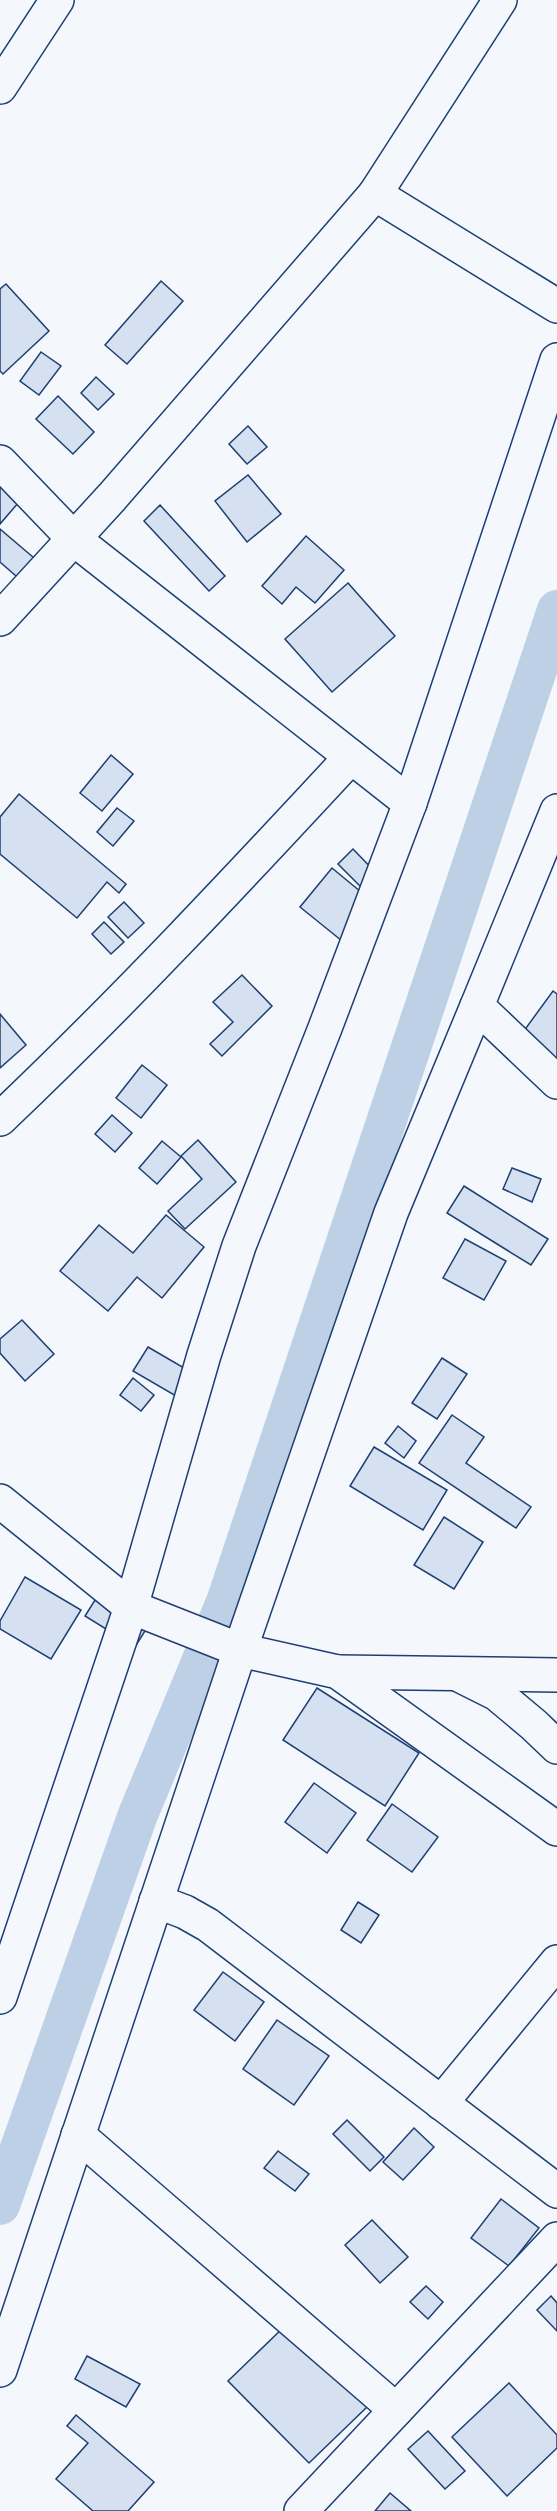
<svg xmlns="http://www.w3.org/2000/svg" width="557" height="2511" viewBox="0 0 557 2511" font-family="Overpass,sans-serif">
  <rect width="100%" height="100%" fill="#f4f7fb"/>
  <g fill="none" stroke-linecap="round" stroke-linejoin="round">
    <!-- canal -->
    <polyline stroke="#bed0e5" stroke-width="40" points="0,2205 137,1817 226,1602 557,610"/>
  </g>
  <!-- building -->
  <g fill="#d5e0f0" stroke="#1d3f73" stroke-width="1.5">
    <polygon points="161,281 183,301 127,364 105,345"/>
    <polygon points="6,284 49,331 3,374 0,371 0,289"/>
    <polygon points="41,352 61,366 39,395 20,381"/>
    <polygon points="96,377 114,394 98,410 81,393"/>
    <polygon points="58,396 94,432 73,454 36,419"/>
    <polygon points="248,426 267,447 247,464 229,444"/>
    <polygon points="0,474 25,495 0,524"/>
    <polygon points="248,475 281,514 247,542 215,501"/>
    <polygon points="160,505 225,576 209,591 144,521"/>
    <polygon points="0,529 40,563 24,583 0,562"/>
    <polygon points="306,536 344,570 315,603 296,587 282,604 262,586"/>
    <polygon points="348,583 395,636 332,692 285,639"/>
    <polygon points="111,755 133,774 102,811 80,793"/>
    <polygon points="19,794 126,884 119,893 107,882 77,918 0,854 0,817"/>
    <polygon points="117,808 134,821 113,846 97,832"/>
    <polygon points="353,849 379,876 364,890 338,864"/>
    <polygon points="332,868 384,911 352,949 300,907"/>
    <polygon points="124,902 144,923 128,938 108,917"/>
    <polygon points="104,922 124,942 111,954 92,934"/>
    <polygon points="242,975 272,1006 222,1056 210,1044 233,1022 213,1002"/>
    <polygon points="553,991 557,994 557,1067 518,1039"/>
    <polygon points="0,1014 26,1045 0,1068"/>
    <polygon points="142,1065 167,1085 141,1118 116,1098"/>
    <polygon points="112,1115 132,1133 115,1152 95,1134"/>
    <polygon points="198,1140 236,1182 185,1229 168,1211 202,1179 181,1156"/>
    <polygon points="162,1141 181,1157 157,1184 139,1168"/>
    <polygon points="512,1168 541,1179 532,1202 503,1189"/>
    <polygon points="464,1186 548,1239 531,1265 447,1213"/>
    <polygon points="166,1215 204,1247 162,1298 137,1277 108,1311 60,1271 99,1225 133,1253"/>
    <polygon points="465,1239 506,1261 484,1300 443,1278"/>
    <polygon points="22,1320 54,1354 25,1381 0,1353 0,1339"/>
    <polygon points="148,1347 191,1372 176,1396 133,1371"/>
    <polygon points="442,1358 467,1374 437,1419 412,1403"/>
    <polygon points="133,1378 154,1395 141,1411 120,1395"/>
    <polygon points="452,1415 484,1437 466,1463 531,1507 516,1528 419,1463"/>
    <polygon points="398,1426 416,1441 404,1458 385,1443"/>
    <polygon points="374,1447 447,1490 423,1530 350,1486"/>
    <polygon points="444,1517 483,1542 454,1589 414,1565"/>
    <polygon points="25,1577 81,1610 51,1659 0,1629 0,1621"/>
    <polygon points="95,1600 145,1631 135,1647 85,1616"/>
    <polygon points="317,1688 419,1753 385,1806 283,1740"/>
    <polygon points="314,1783 356,1813 327,1853 285,1822"/>
    <polygon points="392,1804 438,1837 412,1872 367,1840"/>
    <polygon points="358,1902 379,1915 361,1943 341,1930"/>
    <polygon points="223,1972 264,2002 235,2041 194,2010"/>
    <polygon points="277,2020 329,2056 294,2105 243,2069"/>
    <polygon points="347,2120 384,2157 370,2171 333,2134"/>
    <polygon points="414,2128 434,2147 403,2180 383,2162"/>
    <polygon points="278,2151 309,2174 295,2191 264,2168"/>
    <polygon points="501,2199 539,2228 509,2266 471,2238"/>
    <polygon points="372,2220 408,2257 380,2283 345,2245"/>
    <polygon points="426,2286 443,2302 428,2319 410,2302"/>
    <polygon points="551,2296 557,2303 557,2331 537,2310"/>
    <polygon points="286,2325 367,2407 309,2463 228,2381"/>
    <polygon points="87,2356 140,2384 126,2407 75,2379"/>
    <polygon points="509,2383 557,2435 557,2448 507,2496 452,2437"/>
    <polygon points="76,2415 154,2482 128,2511 93,2511 56,2479 88,2443 67,2426"/>
    <polygon points="428,2431 465,2471 445,2489 408,2449"/>
    <polygon points="390,2493 411,2511 375,2511"/>
  </g>
  <g fill="none" stroke-linecap="round" stroke-linejoin="round">
    <!-- minor casing -->
    <g stroke="#1d3f73" stroke-width="36">
      <g id="minor">
        <polyline points="0,87 57,0"/>
        <polyline points="375,194 557,306"/>
        <polyline points="0,462 74,539 410,803"/>
        <polyline points="0,619 112,497 375,194 500,0"/>
        <polyline points="557,811 477,1006 557,1082"/>
        <path d="M0,1119C122,1003 237,880 351,757"/>
        <polyline points="0,1501 131,1607 240,1650 338,1672 557,1829"/>
        <polyline points="338,1672 557,1675"/>
        <polyline points="461,1676 497,1694 534,1725 557,1747"/>
        <polyline points="156,1901 185,1912 208,1925 557,2191"/>
        <polyline points="0,1997 131,1607 204,1355 239,1246 325,1028 410,803 557,360"/>
        <polyline points="441,2103 557,1962"/>
        <polyline points="78,2135 396,2410"/>
        <polyline points="0,2370 240,1650 391,1213 477,1006"/>
        <polyline points="301,2511 557,2239"/>
      </g>
    </g>
    <!-- minor -->
    <use href="#minor" stroke="#f4f7fb" stroke-width="33"/>
  </g>
</svg>
